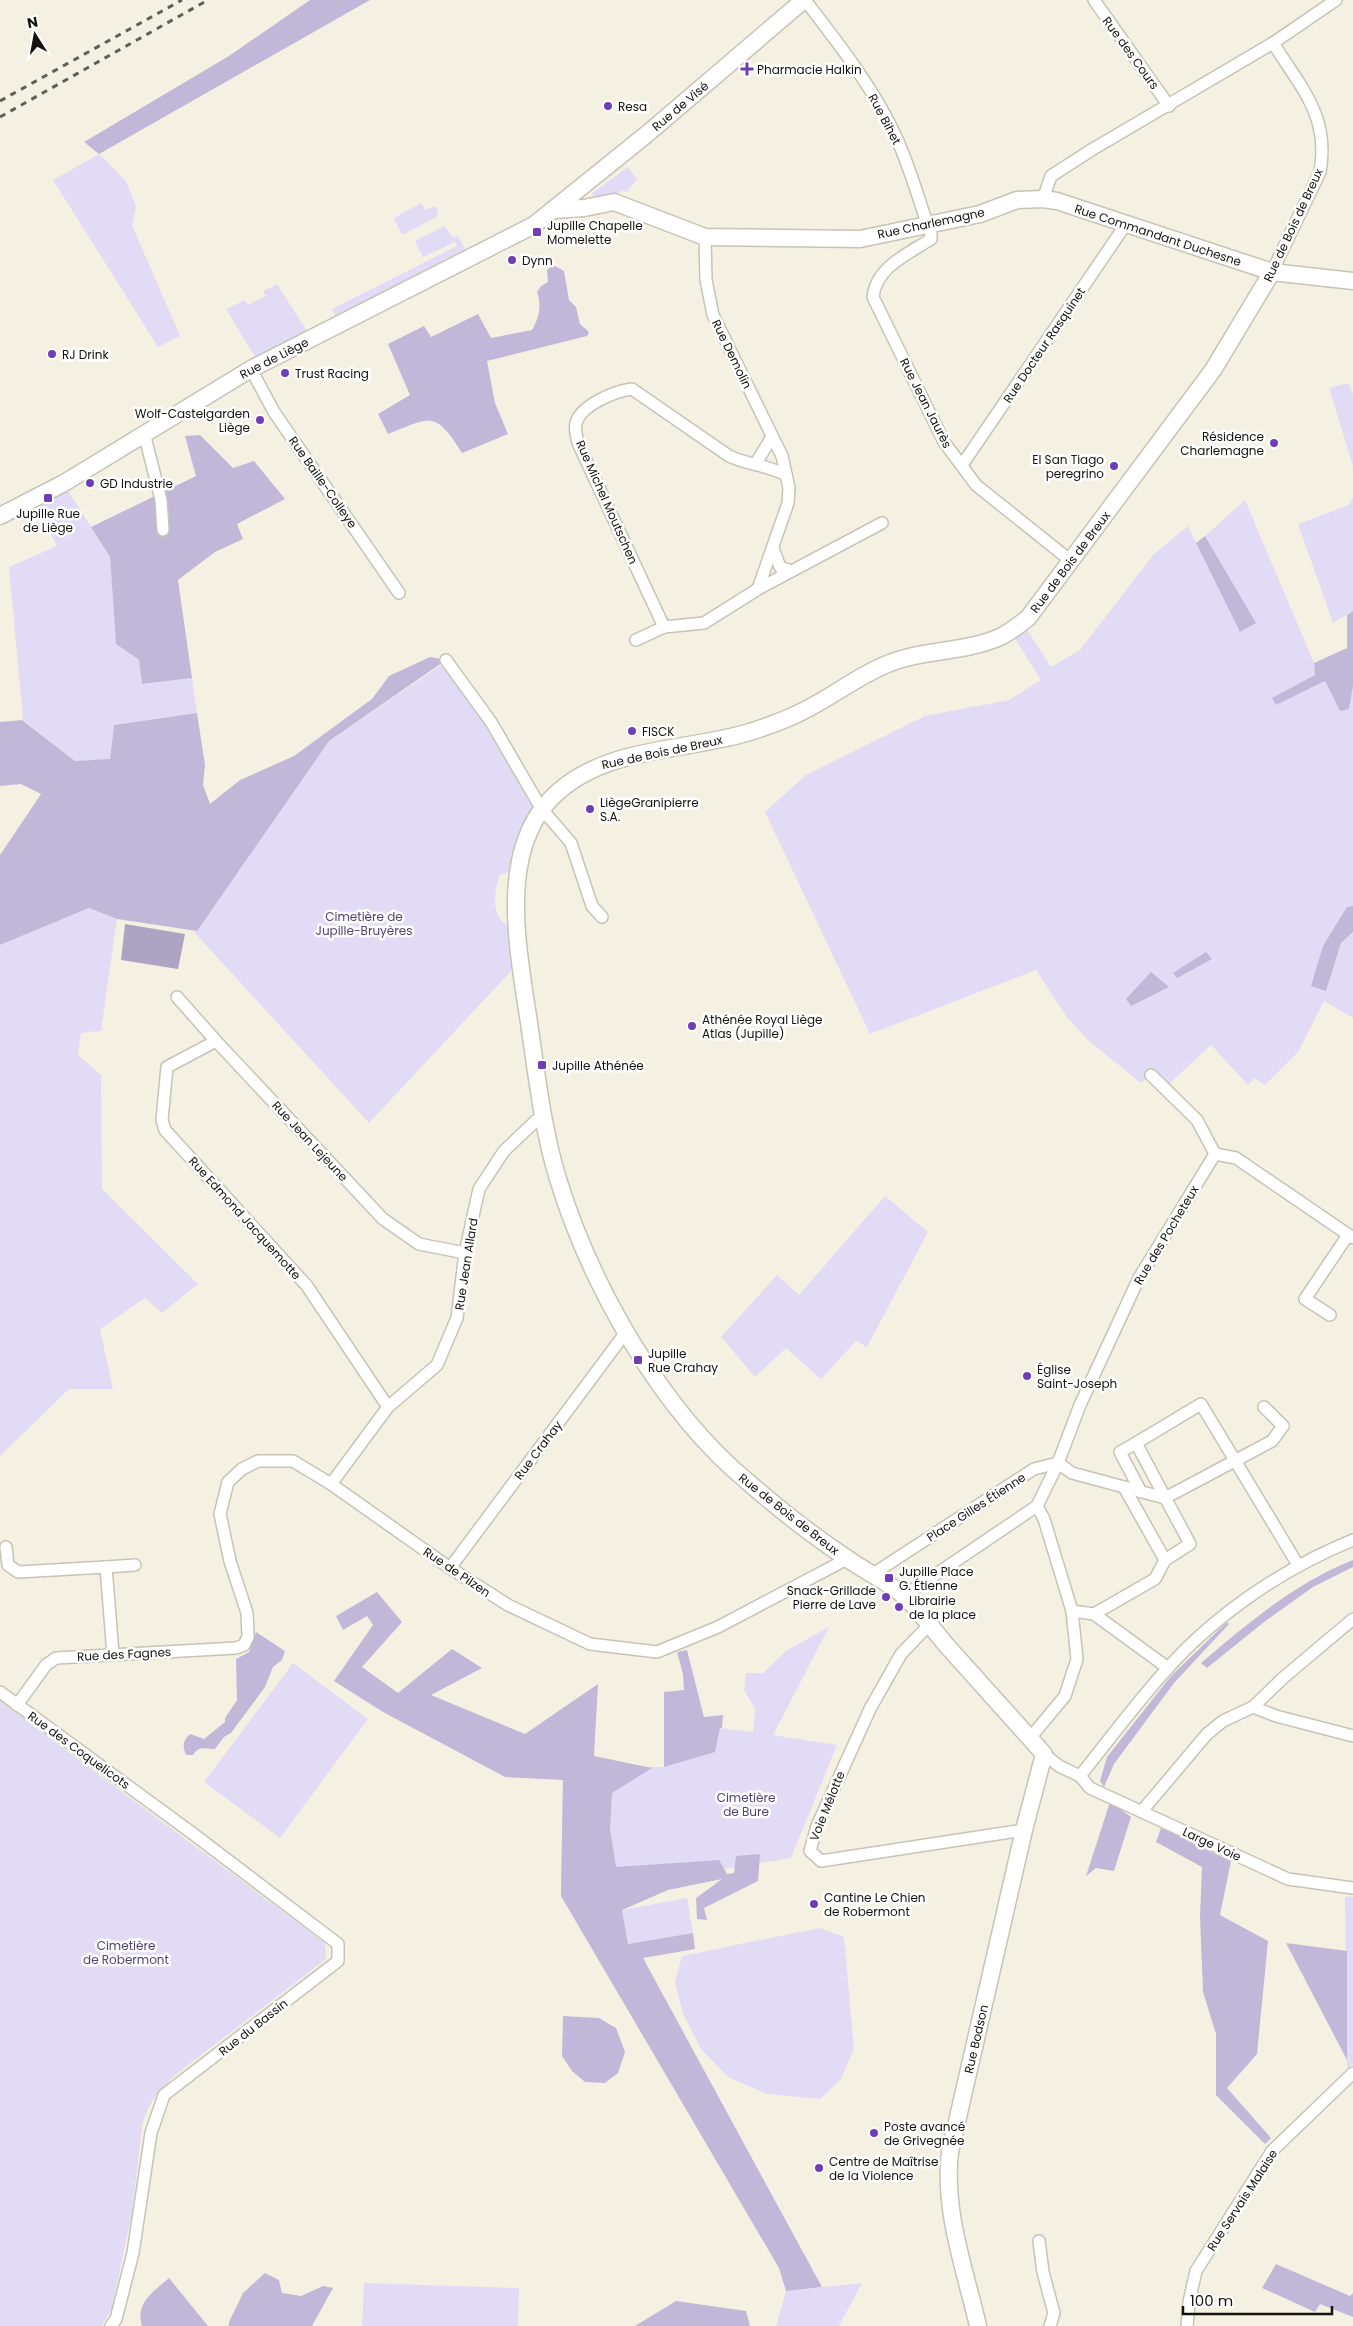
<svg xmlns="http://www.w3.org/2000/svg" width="1353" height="2326" viewBox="0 0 1353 2326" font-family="Poppins,sans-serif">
  <rect width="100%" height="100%" fill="#f5f1e2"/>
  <!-- green -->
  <g fill="#e2dbf6">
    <polygon points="99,154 126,181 136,207 132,225 180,336 158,347 53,180"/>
    <polygon points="628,167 637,179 627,192 622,190 620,193 595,197 591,194"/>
    <polygon points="421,203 425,210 434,206 437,208 438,216 402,235 394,218"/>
    <polygon points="444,226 454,238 458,236 466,251 445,259 446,261 336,317 332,309 457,246 455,242 423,257 415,241"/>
    <polygon points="277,284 307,331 255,357 226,309 245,300 248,305 266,296 263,291"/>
    <polygon points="1348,383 1353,394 1353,466 1329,388"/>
    <polygon points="67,489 110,557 116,644 139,660 142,684 192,678 197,713 114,725 110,760 75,761 23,720 9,567 57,546 36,506"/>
    <polygon points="1353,497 1353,611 1333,623 1298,524 1349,505"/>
    <polygon points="1245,500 1314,663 1315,675 1273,698 1276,705 1325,681 1340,711 1349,708 1353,686 1353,906 1347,907 1326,991 1341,943 1353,932 1353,1018 1324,1001 1298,1052 1265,1085 1255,1078 1248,1085 1211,1045 1168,1085 1156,1070 1141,1083 1089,1041 1066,1016 1036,970 870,1034 765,812 806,775 925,716 1009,700 1041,680 1014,637 1026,628 1051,667 1080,650 1153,555 1188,526 1240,632 1255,623 1205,536"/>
    <path d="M444,663L503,749L534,805L509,872L500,875C494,889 491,917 507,925L513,969L369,1123L194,932L329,741Z"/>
    <polygon points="89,908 117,919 101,1031 81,1033 78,1055 101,1075 102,1189 198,1284 162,1313 145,1298 100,1329 113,1389 69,1389 0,1456 0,945"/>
    <polygon points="885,1196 928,1232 867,1347 856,1341 821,1379 786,1348 755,1377 721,1337 777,1275 799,1295"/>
    <polygon points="829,1627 773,1735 837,1745 791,1858 561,1896 563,1768 664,1767 720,1728 753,1732 755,1709 744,1690 746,1673 763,1673 786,1651"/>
    <polygon points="293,1663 368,1719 280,1838 204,1782"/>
    <polygon points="0,1701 325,1943 326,1959 174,2076 153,2099 146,2113 142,2126 132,2213 112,2308 102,2326 0,2326"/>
    <polygon points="1345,1896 1353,1897 1353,2064 1347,2068"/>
    <polygon points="687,1898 693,1933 628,1944 622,1910"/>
    <polygon points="820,1928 844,1937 854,2049 841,2079 820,2099 767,2094 728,2077 701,2049 683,2014 675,1982 682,1956"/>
    <polygon points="364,2283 519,2288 518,2326 362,2326"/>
    <polygon points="862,2283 839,2326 776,2326 786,2291"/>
  </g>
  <!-- forest -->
  <g fill="#c1b8d9">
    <polygon points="310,0 370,0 99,154 84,142 229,56"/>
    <path d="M555,266L564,271L569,300L576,307L580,324L589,332L587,336L487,361L495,403L508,434L462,453C436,411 431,416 388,434L378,414L410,395L388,344L424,326L431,337L478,314L491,338L532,330C539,318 542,306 537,292L541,286L548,282L547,270L550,267Z"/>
    <polygon points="200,435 233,468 254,461 285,499 237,524 243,539 215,552 178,580 192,678 142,684 139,660 116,644 110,557 91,527 196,476 185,436"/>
    <polygon points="1205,536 1256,623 1240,632 1196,543"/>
    <polygon points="1353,611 1353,686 1349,709 1340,711 1325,681 1276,705 1272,698 1315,675 1314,663 1347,648 1347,615"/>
    <polygon points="430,657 446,660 329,741 197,931 117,919 89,908 0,945 0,855 41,794 21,784 0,786 0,722 22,720 75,761 110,759 114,725 197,713 205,765 203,785 210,804 240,780 294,756 372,699 389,676"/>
    <polygon points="1353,906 1353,932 1341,943 1326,991 1311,986 1323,946 1347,907"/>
    <polygon points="1206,952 1212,959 1177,978 1173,973"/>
    <polygon points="1151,972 1169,987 1131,1006 1126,999"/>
    <path d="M1353,1560V1567L1313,1587L1264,1622L1207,1668L1201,1663C1248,1623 1295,1583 1353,1560Z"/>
    <polygon points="377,1592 402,1622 362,1667 398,1693 452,1649 482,1668 431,1695 525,1734 598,1684 594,1756 652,1768 612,1793 610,1829 616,1867 719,1860 727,1874 734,1873 736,1856 760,1854 758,1881 704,1908 707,1920 697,1919 696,1898 722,1879 668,1890 622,1910 628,1944 693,1933 695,1949 643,1958 822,2287 786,2291 779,2268 561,1896 563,1780 505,1777 383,1712 334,1681 373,1625 367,1616 343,1630 336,1616"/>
    <polygon points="1227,1622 1229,1624 1174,1683 1114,1764 1104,1787 1100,1781 1107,1757 1171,1676"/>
    <path d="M256,1632L285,1651L282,1660L273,1667L265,1687L231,1733L224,1737L215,1749C204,1749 199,1745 193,1755H186C182,1745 183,1741 190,1734L204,1739L225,1722V1718L237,1700L236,1659L249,1652Z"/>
    <polygon points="687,1650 704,1717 723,1715 722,1728 720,1728 715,1752 664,1767 664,1692 684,1690 683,1674 677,1652"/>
    <polygon points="1110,1802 1131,1817 1114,1871 1096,1868 1086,1876"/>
    <polygon points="1161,1828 1231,1861 1220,1915 1268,1941 1257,2054 1227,2088 1271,2138 1265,2144 1216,2095 1216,2034 1203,1992 1200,1916 1202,1867 1156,1842"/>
    <polygon points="1286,1943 1347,1951 1347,2060"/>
    <polygon points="563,2016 599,2018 616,2028 625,2052 618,2073 605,2083 585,2082 572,2071 562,2056"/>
    <polygon points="1276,2264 1350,2296 1353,2293 1353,2317 1320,2304 1315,2312 1262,2288"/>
    <polygon points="265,2273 279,2280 282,2293 301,2296 323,2286 333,2288 312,2326 229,2326 229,2322 243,2293"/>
    <path d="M169,2278L208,2326H142C135,2303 153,2292 169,2278Z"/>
    <polygon points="676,2301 746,2311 750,2326 635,2326"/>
  </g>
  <!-- water -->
  <polygon fill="#ada4c4" points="125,924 185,934 178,969 121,960"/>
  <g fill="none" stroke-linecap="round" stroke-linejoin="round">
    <!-- street casing -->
    <g stroke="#c7c3b5" stroke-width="14">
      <g id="street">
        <path d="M805,0C838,43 873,87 896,137C911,169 919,202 931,234V239C908,254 876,267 873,297L944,442L976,485L1071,561"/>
        <polyline points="1094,0 1169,106"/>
        <polyline points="1043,199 1051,176 1093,149 1273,43 1336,0"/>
        <polyline points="705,237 706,280 713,315 782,456 789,488 788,503 758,589"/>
        <path d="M1272,272L1320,172C1330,116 1301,88 1273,43"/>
        <polyline points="251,369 274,412 399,593"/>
        <polyline points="144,433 161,500 163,530"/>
        <polyline points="756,463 772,437"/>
        <polyline points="962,465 1126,224"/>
        <polyline points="773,548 780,567 791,571"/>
        <path d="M664,627L578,443C577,437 574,429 576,423C581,405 615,391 632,389L729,456C748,465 767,465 786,475"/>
        <polyline points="636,640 664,627 704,623 758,589 882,523"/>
        <polyline points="446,660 491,722 541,808 571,843 592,906 602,917"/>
        <polyline points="177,997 216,1041 383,1219 419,1244 465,1253"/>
        <polyline points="216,1041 167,1067 162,1120 165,1130 307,1286 388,1407"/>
        <polyline points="1151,1075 1197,1120 1215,1154"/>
        <polyline points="1330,1315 1305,1299 1348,1235"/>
        <polyline points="1136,1443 1201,1404 1298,1565"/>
        <polyline points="1058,1463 1072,1473 1165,1498 1272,1441 1283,1426 1264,1407"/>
        <polyline points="331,1484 388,1407 437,1365 457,1318 465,1253 479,1189 504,1151 543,1114"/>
        <polyline points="1124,1487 1165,1560"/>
        <polyline points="6,1547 8,1565 18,1572 106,1567 113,1654"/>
        <polyline points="106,1567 135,1565"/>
        <polyline points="450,1568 626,1332"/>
        <polyline points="873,1574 1034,1469 1058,1463"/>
        <polyline points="904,1596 1037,1506 1058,1463 1080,1405 1139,1278 1215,1154 1236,1158 1353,1238"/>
        <polyline points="1072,1611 1094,1614 1168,1668"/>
        <polyline points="1094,1614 1155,1579 1165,1560 1190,1544 1136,1443 1120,1452 1141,1492"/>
        <polyline points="929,1625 901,1654 870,1709 817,1826 810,1851 821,1861 1024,1830"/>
        <polyline points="0,1692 192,1833 338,1944 338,1961 164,2095 151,2133 133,2253 116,2319 111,2326"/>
        <polyline points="17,1705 46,1665 56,1658 236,1648 244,1645 248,1637 247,1613 230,1561 220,1514 228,1482 242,1469 258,1461 293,1461 331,1484 450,1568 508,1605 590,1644 657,1652 718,1627 847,1559"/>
        <polyline points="1253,1707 1276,1716 1353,1736"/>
        <polyline points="1030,1738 1065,1696 1077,1659 1072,1611 1044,1519 1037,1506"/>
        <polyline points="1044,1754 1059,1766 1080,1776"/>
        <path d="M1080,1776C1109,1740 1136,1703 1167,1669C1216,1614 1284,1568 1353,1540"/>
        <polyline points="1080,1776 1090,1788 1288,1879 1353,1888"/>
        <polyline points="1142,1811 1207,1734 1223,1721 1253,1707 1283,1678 1353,1619"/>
        <polyline points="1039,2241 1043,2272 1054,2313 1050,2326"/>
        <polyline points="1187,2326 1189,2302 1196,2271 1272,2151 1353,2073"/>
      </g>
    </g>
    <!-- secondary casing -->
    <g stroke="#c7c3b5" stroke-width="19">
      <g id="secondary">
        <polyline points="554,210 584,208 614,202 705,237 860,239 980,214 1017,200 1043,199 1057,201 1272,272 1353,281"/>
        <polyline points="0,516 64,483 251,369 534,225 647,134 804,0"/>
        <path d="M978,2326C965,2269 943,2211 950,2152L1024,1830L1044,1754C1012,1718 980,1683 948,1647C934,1631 920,1611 904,1596C887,1581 866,1572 848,1559C813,1536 779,1509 748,1482C661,1410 591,1286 558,1179C540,1120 535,1057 525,997C515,930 501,840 559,791C611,746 687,751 750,732C765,727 783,721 797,714C828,700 854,678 885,665C921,649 964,653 1000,637C1009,633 1019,625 1028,618L1213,370L1272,272"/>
      </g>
    </g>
    <!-- street -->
    <use href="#street" stroke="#fff" stroke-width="11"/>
    <!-- secondary -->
    <use href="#secondary" stroke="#fff" stroke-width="16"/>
    <!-- rail -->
    <g stroke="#605e56" stroke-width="3" stroke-dasharray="6 6" stroke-linecap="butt">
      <polyline points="0,101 182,0"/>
      <polyline points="0,117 208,0"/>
    </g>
  </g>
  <!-- markers -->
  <g fill="#6f3eb6" stroke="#fff" stroke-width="2">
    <path d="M744.5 61.5h5v5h5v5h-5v5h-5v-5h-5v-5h5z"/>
    <circle cx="608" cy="106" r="5"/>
    <rect x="532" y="227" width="10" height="10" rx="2.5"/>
    <circle cx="512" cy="260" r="5"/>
    <circle cx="52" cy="354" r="5"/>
    <circle cx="285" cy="373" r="5"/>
    <circle cx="260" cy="420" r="5"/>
    <circle cx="1274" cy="443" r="5"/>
    <circle cx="1114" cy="466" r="5"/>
    <circle cx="90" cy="483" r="5"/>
    <rect x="43" y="493" width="10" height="10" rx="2.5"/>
    <circle cx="632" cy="731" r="5"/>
    <circle cx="590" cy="809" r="5"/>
    <circle cx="692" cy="1026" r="5"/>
    <rect x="537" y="1060" width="10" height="10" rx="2.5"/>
    <rect x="633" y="1355" width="10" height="10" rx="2.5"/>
    <circle cx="1027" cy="1376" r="5"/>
    <rect x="884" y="1573" width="10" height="10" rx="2.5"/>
    <circle cx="886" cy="1597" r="5"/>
    <circle cx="899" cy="1607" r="5"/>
    <circle cx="814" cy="1904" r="5"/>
    <circle cx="874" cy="2133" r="5"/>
    <circle cx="819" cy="2168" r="5"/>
  </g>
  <g text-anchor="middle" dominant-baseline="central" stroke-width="5" stroke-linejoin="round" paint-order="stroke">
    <!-- street labels -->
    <g font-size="12" fill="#13120d" stroke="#fff">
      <text transform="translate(1131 53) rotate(54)">Rue des Cours</text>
      <text transform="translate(680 106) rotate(-40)">Rue de Visé</text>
      <text transform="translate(885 119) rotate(62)">Rue Bihet</text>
      <text transform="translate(931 223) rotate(-12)">Rue Charlemagne</text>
      <text transform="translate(1293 225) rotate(-65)">Rue de Bois de Breux</text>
      <text transform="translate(1158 235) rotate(18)">Rue Commandant Duchesne</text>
      <text transform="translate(1044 345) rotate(-56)">Rue Docteur Rasquinet</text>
      <text transform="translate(732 354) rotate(64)">Rue Demolin</text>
      <text transform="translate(274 358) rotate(-27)">Rue de Liège</text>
      <text transform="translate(926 403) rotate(63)">Rue Jean Jaurès</text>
      <text transform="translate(323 482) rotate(55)">Rue Baille-Colleye</text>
      <text transform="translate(607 502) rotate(66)">Rue Michel Moutschen</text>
      <text transform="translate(1070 562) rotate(-53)">Rue de Bois de Breux</text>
      <text transform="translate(662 752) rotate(-12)">Rue de Bois de Breux</text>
      <text transform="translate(310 1141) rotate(47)">Rue Jean Lejeune</text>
      <text transform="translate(245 1218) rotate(48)">Rue Edmond Jacquemotte</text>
      <text transform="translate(1166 1235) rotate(-59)">Rue des Pocheteux</text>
      <text transform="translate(466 1264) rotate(-81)">Rue Jean Allard</text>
      <text transform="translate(538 1450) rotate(-53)">Rue Crahay</text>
      <text transform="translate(976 1507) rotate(-33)">Place Gilles Étienne</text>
      <text transform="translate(789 1514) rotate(38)">Rue de Bois de Breux</text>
      <text transform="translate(457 1572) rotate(34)">Rue de Pilzen</text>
      <text transform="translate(124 1654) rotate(-3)">Rue des Fagnes</text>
      <text transform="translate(79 1750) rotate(36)">Rue des Coquelicots</text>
      <text transform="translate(827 1806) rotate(-68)">Voie Mélotte</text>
      <text transform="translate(1212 1844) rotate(25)">Large Voie</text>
      <text transform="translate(253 2027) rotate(-38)">Rue du Bassin</text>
      <text transform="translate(976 2039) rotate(-77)">Rue Bodson</text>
      <text transform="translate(1242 2200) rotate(-57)">Rue Servais Malaise</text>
    </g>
    <!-- poi labels -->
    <g font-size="12" fill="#13120d" stroke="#fff" text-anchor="start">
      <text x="757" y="69">Pharmacie Halkin</text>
      <text x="618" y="106">Resa</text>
      <text x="547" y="225">Jupille Chapelle<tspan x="547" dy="14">Momelette</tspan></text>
      <text x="522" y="260">Dynn</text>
      <text x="62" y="354">RJ Drink</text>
      <text x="295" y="373">Trust Racing</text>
      <text x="250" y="413" text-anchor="end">Wolf-Castelgarden<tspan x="250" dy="14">Liège</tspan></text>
      <text x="1264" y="436" text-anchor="end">Résidence<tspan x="1264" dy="14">Charlemagne</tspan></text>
      <text x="1104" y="459" text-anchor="end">El San Tiago<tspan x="1104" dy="14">peregrino</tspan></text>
      <text x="100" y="483">GD Industrie</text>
      <text x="48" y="513" text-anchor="middle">Jupille Rue<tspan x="48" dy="14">de Liège</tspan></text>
      <text x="642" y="731">FISCK</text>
      <text x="600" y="802">LiègeGranipierre<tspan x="600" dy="14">S.A.</tspan></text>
      <text x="702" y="1019">Athénée Royal Liège<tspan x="702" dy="14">Atlas (Jupille)</tspan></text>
      <text x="552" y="1065">Jupille Athénée</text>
      <text x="648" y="1353">Jupille<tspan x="648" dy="14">Rue Crahay</tspan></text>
      <text x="1037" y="1369">Église<tspan x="1037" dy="14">Saint-Joseph</tspan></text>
      <text x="899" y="1571">Jupille Place<tspan x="899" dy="14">G. Étienne</tspan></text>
      <text x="876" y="1590" text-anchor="end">Snack-Grillade<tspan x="876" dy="14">Pierre de Lave</tspan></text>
      <text x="909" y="1600">Librairie<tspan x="909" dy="14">de la place</tspan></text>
      <text x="824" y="1897">Cantine Le Chien<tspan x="824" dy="14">de Robermont</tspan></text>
      <text x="884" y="2126">Poste avancé<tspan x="884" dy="14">de Grivegnée</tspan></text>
      <text x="829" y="2161">Centre de Maîtrise<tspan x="829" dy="14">de la Violence</tspan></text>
    </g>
    <!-- park labels -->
    <g font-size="12" fill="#524372" stroke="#fff">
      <text x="364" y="916">Cimetière de<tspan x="364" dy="14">Jupille-Bruyères</tspan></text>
      <text x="746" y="1797">Cimetière<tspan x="746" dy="14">de Bure</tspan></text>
      <text x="126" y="1945">Cimetière<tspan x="126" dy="14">de Robermont</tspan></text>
    </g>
  </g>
  <!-- north arrow -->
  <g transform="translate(35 35) rotate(349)" stroke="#ffffff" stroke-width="4" paint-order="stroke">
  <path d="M0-4L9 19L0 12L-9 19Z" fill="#13120d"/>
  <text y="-8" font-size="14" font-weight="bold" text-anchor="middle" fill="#13120d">N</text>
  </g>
  <!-- scale -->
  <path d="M1183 2306v8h149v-8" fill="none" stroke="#13120d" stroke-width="2.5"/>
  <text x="1190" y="2306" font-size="15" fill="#13120d" stroke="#ffffff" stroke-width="4" paint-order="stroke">100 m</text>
</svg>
